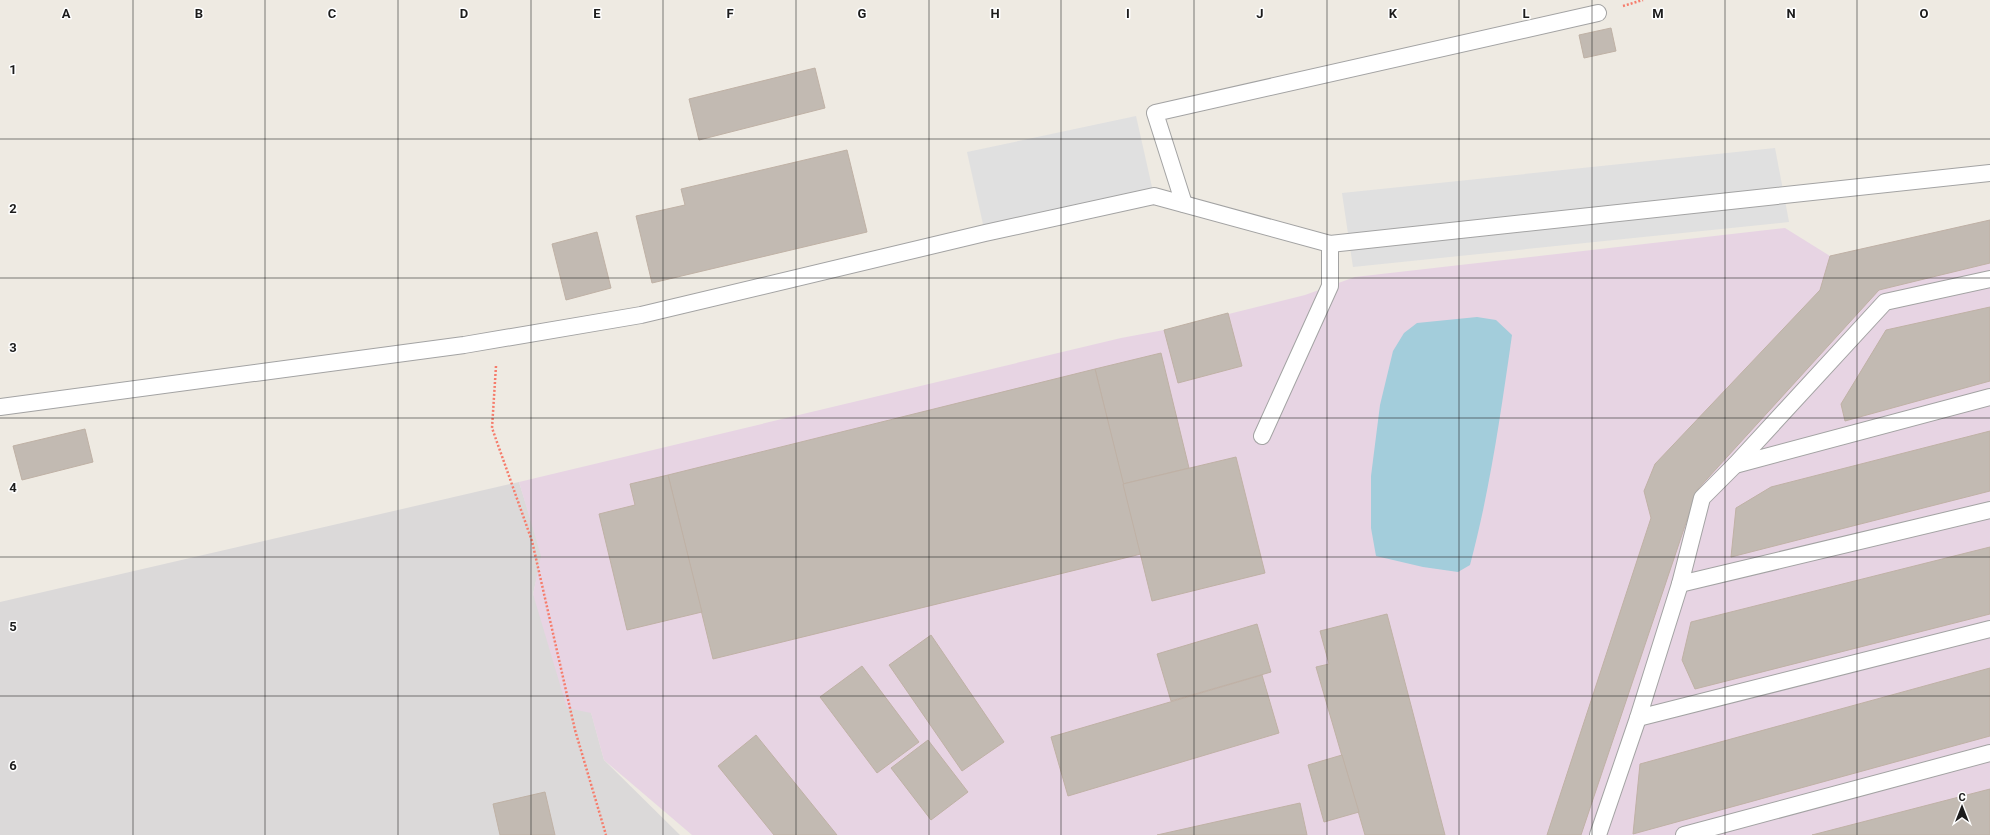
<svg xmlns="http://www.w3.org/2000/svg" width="1990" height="835" viewBox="0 0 1990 835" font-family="Roboto,sans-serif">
  <rect width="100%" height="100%" fill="#eeeae2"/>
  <!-- residential -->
  <polygon fill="#dbd9d9" points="519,482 542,556 533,594 591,712 604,760 680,835 0,835 0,602"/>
  <!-- industrial -->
  <polygon fill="#e7d4e3" points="1990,220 1990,835 692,835 604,760 591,713 567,708 533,594 541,556 519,482 1121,338 1164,330 1305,295 1355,277 1785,228 1830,256"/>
  <!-- parking -->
  <g fill="#e0e0e0">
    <polygon points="1136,116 1154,196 985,233 967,152"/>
    <polygon points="1775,148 1789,222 1353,267 1342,193"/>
  </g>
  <!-- water -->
  <path fill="#a3cddb" d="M1477,317L1496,320L1512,335C1501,412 1490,490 1470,565L1458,572L1423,567L1376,556L1371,528V476L1380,405L1393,351L1404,333L1417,323Z"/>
  <!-- building -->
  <g fill="#c2bab2" stroke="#bfb1a5">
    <polygon points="1611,28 1616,51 1584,58 1579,35"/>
    <polygon points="815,68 825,108 699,140 689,99"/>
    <polygon points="847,150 867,232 652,283 636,216 685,205 681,189"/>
    <polygon points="1990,220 1990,263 1879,290 1697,490 1581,835 1547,835 1651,518 1644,491 1655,464 1820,290 1830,256"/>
    <polygon points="597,232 611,288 566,300 552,244"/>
    <polygon points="1990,307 1990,381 1845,421 1841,404 1886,330"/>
    <polygon points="1228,313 1242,366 1178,383 1164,330"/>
    <polygon points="1161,353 1189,468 1123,484 1095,369"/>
    <polygon points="1095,369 1141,554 713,659 668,475"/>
    <polygon points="85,429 93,462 22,480 13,446"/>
    <polygon points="1990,431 1990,491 1731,557 1736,508 1771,487"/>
    <polygon points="1236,457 1265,573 1152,601 1123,484"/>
    <polygon points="668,475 702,612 627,630 599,514 635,505 630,484"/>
    <polygon points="1990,547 1990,614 1695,689 1682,660 1691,622"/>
    <polygon points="1387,614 1445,835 1365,835 1316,667 1329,664 1320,631"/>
    <polygon points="1257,624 1271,672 1171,701 1157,654"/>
    <polygon points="931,635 1004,742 962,771 889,665"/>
    <polygon points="862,666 919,742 877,773 820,697"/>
    <polygon points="1990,668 1990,736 1633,834 1640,764"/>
    <polygon points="1262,675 1279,733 1068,796 1051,737"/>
    <polygon points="756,735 837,835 774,835 718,766"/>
    <polygon points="928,740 968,792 931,820 891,768"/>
    <polygon points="1342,755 1359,812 1324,822 1308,765"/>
    <polygon points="1990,789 1990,835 1812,835"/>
    <polygon points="545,792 555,835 500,835 493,804"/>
    <polygon points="1300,803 1307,835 1157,835"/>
  </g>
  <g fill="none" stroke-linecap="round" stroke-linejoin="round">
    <!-- service casing -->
    <g stroke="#a3a3a3" stroke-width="18">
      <g id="service">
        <polyline points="1184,204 1155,113 1598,13"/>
        <polyline points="1990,279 1885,302 1735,465 1990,397"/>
        <polyline points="0,407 464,345 641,315 985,233 1154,196 1330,244 1990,173"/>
        <polyline points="1262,436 1330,286 1330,244"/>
        <polyline points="1735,465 1702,498 1680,584 1990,510"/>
        <polyline points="1680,584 1638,718 1990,629"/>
        <polyline points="1598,835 1638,718"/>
        <polyline points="1684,835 1990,753"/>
      </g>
    </g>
    <!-- path -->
    <g stroke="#f67c6b" stroke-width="2.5" stroke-dasharray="2 2" stroke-linecap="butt">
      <polyline points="1623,6 1643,0"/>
      <polyline points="496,366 492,428 532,541 575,730 606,835"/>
    </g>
    <!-- service -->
    <use href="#service" stroke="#fff" stroke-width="16"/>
  </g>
  <!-- grid -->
  <path fill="none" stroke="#1c1c1c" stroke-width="1" stroke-opacity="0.55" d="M133,0V835M265,0V835M398,0V835M531,0V835M663,0V835M796,0V835M929,0V835M1061,0V835M1194,0V835M1327,0V835M1459,0V835M1592,0V835M1725,0V835M1857,0V835M0,139H1990M0,278H1990M0,418H1990M0,557H1990M0,696H1990"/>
  <g font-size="13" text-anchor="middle" font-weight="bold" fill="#1c1c1c" stroke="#fff" stroke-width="3" stroke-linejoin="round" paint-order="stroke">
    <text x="66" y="18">A</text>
    <text x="199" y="18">B</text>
    <text x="332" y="18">C</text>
    <text x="464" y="18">D</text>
    <text x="597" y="18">E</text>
    <text x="730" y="18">F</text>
    <text x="862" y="18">G</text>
    <text x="995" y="18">H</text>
    <text x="1128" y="18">I</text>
    <text x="1260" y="18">J</text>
    <text x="1393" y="18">K</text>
    <text x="1526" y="18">L</text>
    <text x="1658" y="18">M</text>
    <text x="1791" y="18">N</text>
    <text x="1924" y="18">O</text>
    <text x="13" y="74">1</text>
    <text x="13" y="213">2</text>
    <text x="13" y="352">3</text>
    <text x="13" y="492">4</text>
    <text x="13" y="631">5</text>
    <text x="13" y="770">6</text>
  </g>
  <!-- north arrow -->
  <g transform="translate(1962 807)" stroke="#ffffff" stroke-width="3" paint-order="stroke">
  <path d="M0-3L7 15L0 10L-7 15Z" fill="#1c1c1c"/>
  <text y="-6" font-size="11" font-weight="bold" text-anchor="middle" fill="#1c1c1c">С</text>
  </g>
</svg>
